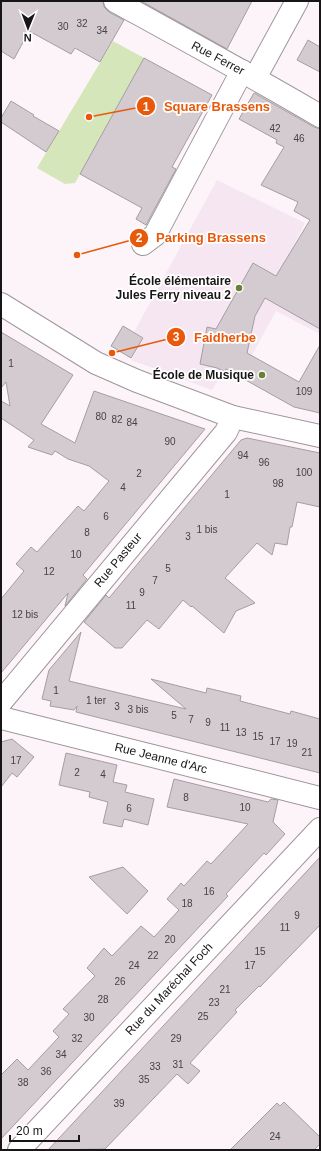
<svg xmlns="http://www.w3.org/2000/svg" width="321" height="1151" viewBox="0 0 321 1151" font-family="Arial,sans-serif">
  <rect width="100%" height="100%" fill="#fdf4fa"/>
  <!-- built -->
  <polygon fill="#f5e6f1" points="217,180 305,223 292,249 320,265 320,334 276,311 238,381 223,373 212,390 131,360 144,338 134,332"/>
  <!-- green -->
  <polygon fill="#d5e6bb" points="113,41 144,58 75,183 65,184 37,168"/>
  <!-- building -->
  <g fill="#d4cbd1" stroke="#a69da3">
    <polygon points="1,1 103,1 104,7 109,12 124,20 100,62 75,48 71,54 29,31 14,59 1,51"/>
    <polygon points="141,1 252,1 227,49"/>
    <polygon points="308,40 320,47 320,72 297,60"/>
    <polygon points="144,58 212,95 172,167 176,169 146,225 136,219 142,208 80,174"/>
    <polygon points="254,93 314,127 320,129 320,329 265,298 255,316 247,353 299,382 320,345 320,413 294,407 226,369 225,372 217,368 200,364 207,327 216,329 253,263 276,276 310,220 294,211 298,202 261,185 284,147 276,143 277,140 239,119"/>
    <polygon points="11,101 34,115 33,116 59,131 46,152 1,122 1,118"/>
    <polygon points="123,326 143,338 131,358 111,346"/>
    <polygon points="1,332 73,375 41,424 75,443 94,391 205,429 83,575 87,579 65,606 68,593 1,673 1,599 24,571 16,564 31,547 37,552 78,506 84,511 109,481 89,466 68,459 55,451 52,455 28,447 34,440 1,418 1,401 10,406 6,382 1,388"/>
    <polygon points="247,438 320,453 320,507 297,502 292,527 290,527 287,545 275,543 272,555 257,543 225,578 255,603 236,611 224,633 192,606 191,607 183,600 159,629 147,620 122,648 115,648 84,622 106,595 109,598 241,440"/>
    <polygon points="81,632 69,681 186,709 151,679 206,693 207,688 241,696 240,701 290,714 291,711 320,719 320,773 76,712 77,706 74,710 50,706 51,701 42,699 49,670"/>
    <polygon points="12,739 34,757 17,777 12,773 1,787 1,742"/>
    <polygon points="66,753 117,765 113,782 127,785 125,792 154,799 148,825 124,819 122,827 103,823 108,802 89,797 90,792 59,785"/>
    <polygon points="174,779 268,802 271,799 278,800 273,822 285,834 266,855 264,853 226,894 228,896 1,1139 1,1075 17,1059 28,1070 59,1037 53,1031 69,1014 63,1009 95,976 87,968 104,948 112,956 141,926 154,937 179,910 167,899 181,883 184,886 207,861 211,864 248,824 167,807"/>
    <polygon points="320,857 320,925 260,987 259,986 235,1010 237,1012 190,1063 200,1071 188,1084 177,1074 105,1149 48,1150"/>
    <polygon points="123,867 148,891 127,914 89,877"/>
    <polygon points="284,1102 320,1137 320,1144 314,1150 230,1150 277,1103 280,1106"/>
  </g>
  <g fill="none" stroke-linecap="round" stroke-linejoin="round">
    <!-- street casing -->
    <g stroke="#9e959b" stroke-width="24">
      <g id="street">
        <path d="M115,1C184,39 252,76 320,116"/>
        <polyline points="255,78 297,1"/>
        <polyline points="143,244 155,235 242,71"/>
        <polyline points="1,304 96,363 137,381 233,417 320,436"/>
        <polyline points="1,702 226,432 233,417"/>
        <polyline points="1,718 320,798"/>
        <polyline points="19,1150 320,829"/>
      </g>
    </g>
    <!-- street -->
    <use href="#street" stroke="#fff" stroke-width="22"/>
  </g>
  <!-- markers -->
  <g fill="#688134" stroke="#fff" stroke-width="1.5">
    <circle cx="239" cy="288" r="4"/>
    <circle cx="262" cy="375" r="4"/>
  </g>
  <g text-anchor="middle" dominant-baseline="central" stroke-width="3.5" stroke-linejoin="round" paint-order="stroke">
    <!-- number labels -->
    <g font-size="10" fill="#474246">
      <text x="82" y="23">32</text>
      <text x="63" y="26">30</text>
      <text x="102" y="30">34</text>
      <text x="275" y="128">42</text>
      <text x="299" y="138">46</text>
      <text x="11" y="363">1</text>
      <text x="304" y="391">109</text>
      <text x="101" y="416">80</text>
      <text x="117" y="419">82</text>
      <text x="132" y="422">84</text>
      <text x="170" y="441">90</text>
      <text x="243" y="455">94</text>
      <text x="264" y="462">96</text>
      <text x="304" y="472">100</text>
      <text x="139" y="473">2</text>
      <text x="278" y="483">98</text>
      <text x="123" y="487">4</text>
      <text x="227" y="494">1</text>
      <text x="106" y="516">6</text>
      <text x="207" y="529">1 bis</text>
      <text x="87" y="532">8</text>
      <text x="188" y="536">3</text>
      <text x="76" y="554">10</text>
      <text x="168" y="568">5</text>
      <text x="49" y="571">12</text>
      <text x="155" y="580">7</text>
      <text x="142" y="592">9</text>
      <text x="131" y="605">11</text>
      <text x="25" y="614">12 bis</text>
      <text x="56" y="690">1</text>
      <text x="96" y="700">1 ter</text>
      <text x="117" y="706">3</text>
      <text x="138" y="709">3 bis</text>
      <text x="174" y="715">5</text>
      <text x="191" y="719">7</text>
      <text x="208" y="722">9</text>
      <text x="225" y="727">11</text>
      <text x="241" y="732">13</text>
      <text x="258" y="736">15</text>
      <text x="275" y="741">17</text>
      <text x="292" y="743">19</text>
      <text x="307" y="752">21</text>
      <text x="16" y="760">17</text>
      <text x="77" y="772">2</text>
      <text x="103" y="774">4</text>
      <text x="186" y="797">8</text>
      <text x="245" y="807">10</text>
      <text x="129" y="808">6</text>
      <text x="209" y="891">16</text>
      <text x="187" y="903">18</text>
      <text x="297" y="915">9</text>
      <text x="285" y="927">11</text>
      <text x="170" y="939">20</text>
      <text x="260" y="951">15</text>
      <text x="153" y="955">22</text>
      <text x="134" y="965">24</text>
      <text x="250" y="965">17</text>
      <text x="120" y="981">26</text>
      <text x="225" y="989">21</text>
      <text x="103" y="999">28</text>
      <text x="214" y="1002">23</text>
      <text x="203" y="1016">25</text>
      <text x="89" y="1017">30</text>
      <text x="77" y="1038">32</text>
      <text x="176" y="1038">29</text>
      <text x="61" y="1054">34</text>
      <text x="178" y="1064">31</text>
      <text x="155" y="1066">33</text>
      <text x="46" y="1071">36</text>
      <text x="144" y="1079">35</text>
      <text x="23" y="1082">38</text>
      <text x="119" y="1103">39</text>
      <text x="275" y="1136">24</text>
    </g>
    <!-- street labels -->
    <g font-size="12" fill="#181517" stroke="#fff">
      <text transform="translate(218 58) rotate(28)">Rue Ferrer</text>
      <text transform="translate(118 560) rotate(-50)">Rue Pasteur</text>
      <text transform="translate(161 758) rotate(14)">Rue Jeanne d'Arc</text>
      <text transform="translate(169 989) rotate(-47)">Rue du Maréchal Foch</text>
    </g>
    <!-- poi labels -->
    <g font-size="12" font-weight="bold" fill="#181517" stroke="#fff" text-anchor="end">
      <text x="231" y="281">École élémentaire<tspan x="231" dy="14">Jules Ferry niveau 2</tspan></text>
      <text x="254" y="375">École de Musique</text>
    </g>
  </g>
  <!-- callouts -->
  <path fill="none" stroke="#e8590c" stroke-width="1.5" d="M89 117L146 106M77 255L139 238M112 353L176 337"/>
  <g fill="#e8590c" stroke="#fff" stroke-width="1.5">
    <circle cx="89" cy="117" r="4"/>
    <circle cx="77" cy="255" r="4"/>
    <circle cx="112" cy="353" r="4"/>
    <circle cx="146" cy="106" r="10"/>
    <circle cx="139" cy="238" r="10"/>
    <circle cx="176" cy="337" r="10"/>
  </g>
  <g font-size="12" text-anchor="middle" font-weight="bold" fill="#fff">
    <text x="146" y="111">1</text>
    <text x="139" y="242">2</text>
    <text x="176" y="341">3</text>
  </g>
  <g font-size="13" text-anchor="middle" font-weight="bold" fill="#e8590c" stroke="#fff" stroke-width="3.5" stroke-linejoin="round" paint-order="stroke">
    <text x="217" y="111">Square Brassens</text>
    <text x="211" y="242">Parking Brassens</text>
    <text x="225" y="342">Faidherbe</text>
  </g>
  <!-- border -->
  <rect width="321" height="1151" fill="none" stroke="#181517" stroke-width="4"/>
  <!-- north arrow -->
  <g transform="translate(28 28) rotate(181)" stroke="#ffffff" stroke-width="3" paint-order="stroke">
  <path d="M0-3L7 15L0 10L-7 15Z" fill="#181517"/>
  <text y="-6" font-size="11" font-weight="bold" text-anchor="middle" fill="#181517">N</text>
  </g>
  <!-- scale -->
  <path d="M10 1135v6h69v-6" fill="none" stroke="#181517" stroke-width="2"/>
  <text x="16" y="1135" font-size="12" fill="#181517" stroke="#ffffff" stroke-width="3" paint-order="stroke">20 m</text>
</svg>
